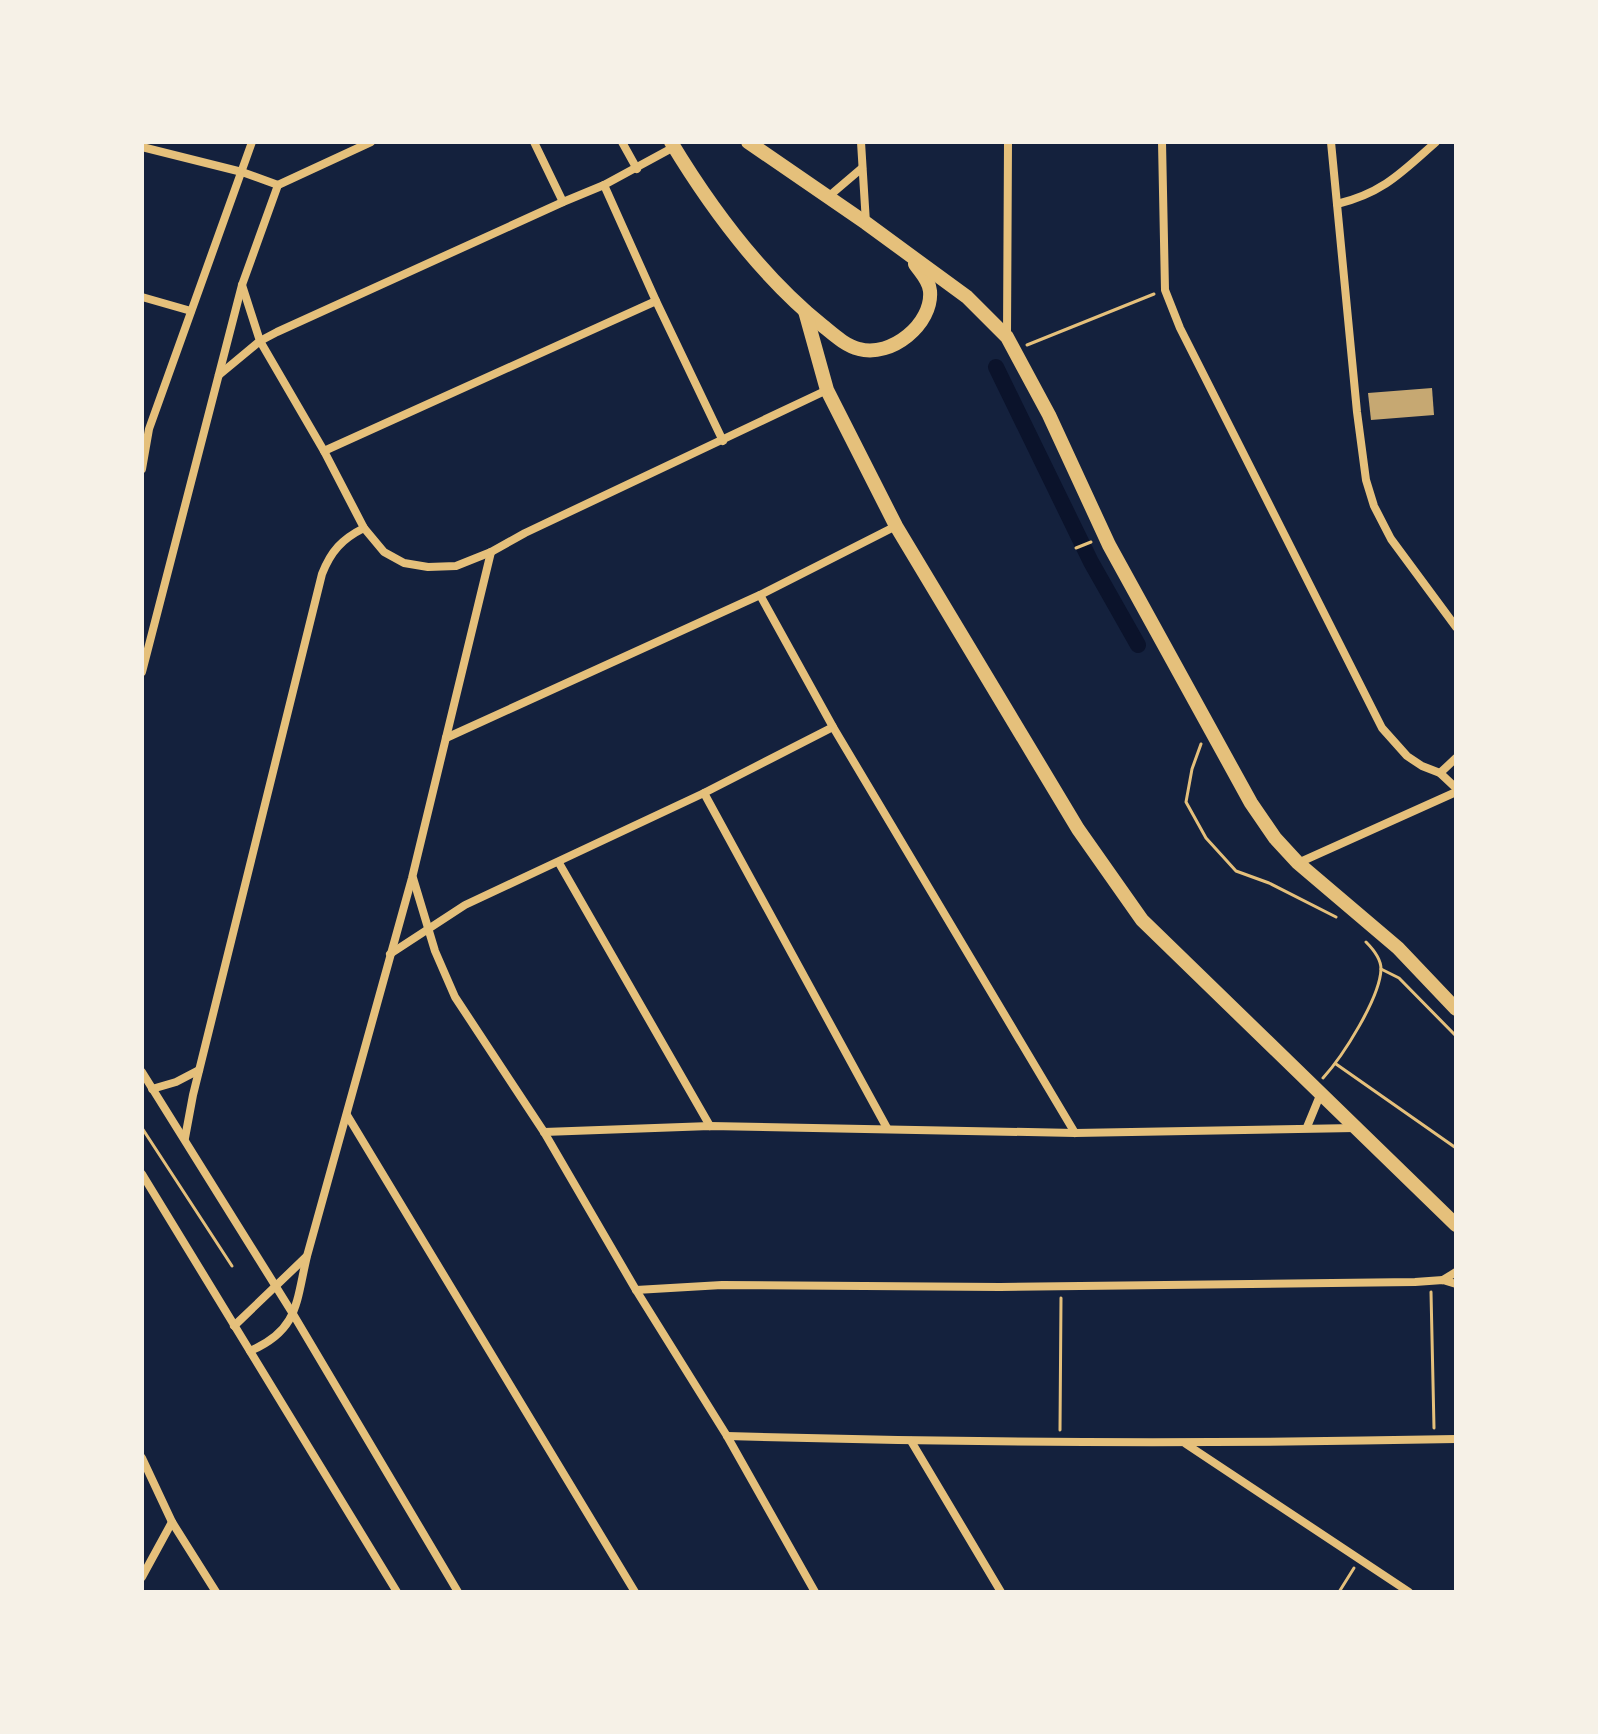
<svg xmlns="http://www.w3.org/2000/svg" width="1598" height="1734" viewBox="0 0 1598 1734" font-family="'Fira Sans',sans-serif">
  <rect width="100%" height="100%" fill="#14213d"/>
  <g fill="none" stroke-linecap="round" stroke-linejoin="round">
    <!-- canal -->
    <polyline stroke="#0b132b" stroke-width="16" points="996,367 1091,562 1138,645"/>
  </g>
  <!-- building -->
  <polygon fill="#c6a872" points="1432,388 1434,415 1371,420 1368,393"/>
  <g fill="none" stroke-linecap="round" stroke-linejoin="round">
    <!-- path -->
    <g stroke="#e5c07b" stroke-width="3">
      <polyline points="1027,345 1154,294"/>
      <polyline points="1076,548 1091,542"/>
      <polyline points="1201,744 1192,769 1186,802 1206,838 1236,871 1269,883 1336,917"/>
      <polyline points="1381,969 1399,978 1456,1036"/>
      <polyline points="1336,1064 1456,1148"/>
      <path d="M1323,1078C1343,1056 1380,998 1381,969C1381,958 1373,949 1366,942"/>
      <polyline points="142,1128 232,1266"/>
      <polyline points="1431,1292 1434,1428"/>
      <polyline points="1060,1430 1061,1298"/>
      <polyline points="1339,1592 1354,1568"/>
    </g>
    <!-- minor -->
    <g stroke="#e5c07b" stroke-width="8">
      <polyline points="534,142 563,202"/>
      <polyline points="622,142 637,169"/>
      <polyline points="861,142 866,223"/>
      <polyline points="1162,142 1165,290 1180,328 1382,728 1407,756 1422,766 1440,773 1456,788"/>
      <polyline points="1331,142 1357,412 1366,480 1374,506 1391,539 1456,627"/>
      <polyline points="142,147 242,172 278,185"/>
      <polyline points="278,185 371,142"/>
      <polyline points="604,185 656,301 723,441"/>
      <polyline points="828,197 862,168"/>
      <path d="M1337,204C1383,193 1402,172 1436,142"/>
      <polyline points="242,285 260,341 324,451 364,528 384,552 404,563 428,567 456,566 491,552 525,533 827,390"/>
      <polyline points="142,297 191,311"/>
      <polyline points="1007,336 1008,142"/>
      <polyline points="219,375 260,341 277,332 563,202 604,185 674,147"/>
      <polyline points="324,451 656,301"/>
      <polyline points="142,469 149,429 252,142"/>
      <polyline points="760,595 833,727 1075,1133"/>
      <polyline points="142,672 242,285 278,185"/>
      <polyline points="446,738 760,595 896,526"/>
      <polyline points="1440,773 1456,758"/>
      <polyline points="704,793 887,1128"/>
      <polyline points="559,863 710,1126"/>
      <polyline points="1298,863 1456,792"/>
      <polyline points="413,878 435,951 455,997 544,1132 636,1290 727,1436 815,1592"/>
      <polyline points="390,954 465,905 704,793 833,727"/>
      <polyline points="142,1072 293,1314 458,1592"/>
      <polyline points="152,1089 176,1082 199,1070"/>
      <polyline points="347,1115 635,1592"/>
      <polyline points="1307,1127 1321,1093"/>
      <polyline points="544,1132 710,1126 1075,1133 1355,1128"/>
      <path d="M185,1138L193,1095L322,574C331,551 342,539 364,528"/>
      <polyline points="142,1174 397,1592"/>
      <polyline points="1443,1280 1456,1272"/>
      <polyline points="636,1290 722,1285 1000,1287 1415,1282 1443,1280 1456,1284"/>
      <polyline points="234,1326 306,1257"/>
      <path d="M250,1351C299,1330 296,1302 307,1256L412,878L491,552"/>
      <path d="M727,1436C970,1443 1213,1444 1456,1439"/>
      <polyline points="911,1441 1001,1592"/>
      <polyline points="1186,1444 1409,1592"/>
      <polyline points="142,1458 172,1522 216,1592"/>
      <polyline points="142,1577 172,1522"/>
    </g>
    <!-- secondary -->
    <g stroke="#e5c07b" stroke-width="14">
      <path d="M671,142C712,210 761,276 823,326C834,335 846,346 859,349C891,358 933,324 930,291C929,280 921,273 915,264"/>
      <polyline points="748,142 866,223 967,297 1007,337 1049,415 1109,545 1251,803 1275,838 1298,863 1398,948 1456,1009"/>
      <polyline points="805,311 827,390 896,526 1078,829 1142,920 1456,1225"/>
    </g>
  </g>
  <!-- border -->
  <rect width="1598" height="1734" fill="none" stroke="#f6f1e7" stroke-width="288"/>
</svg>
